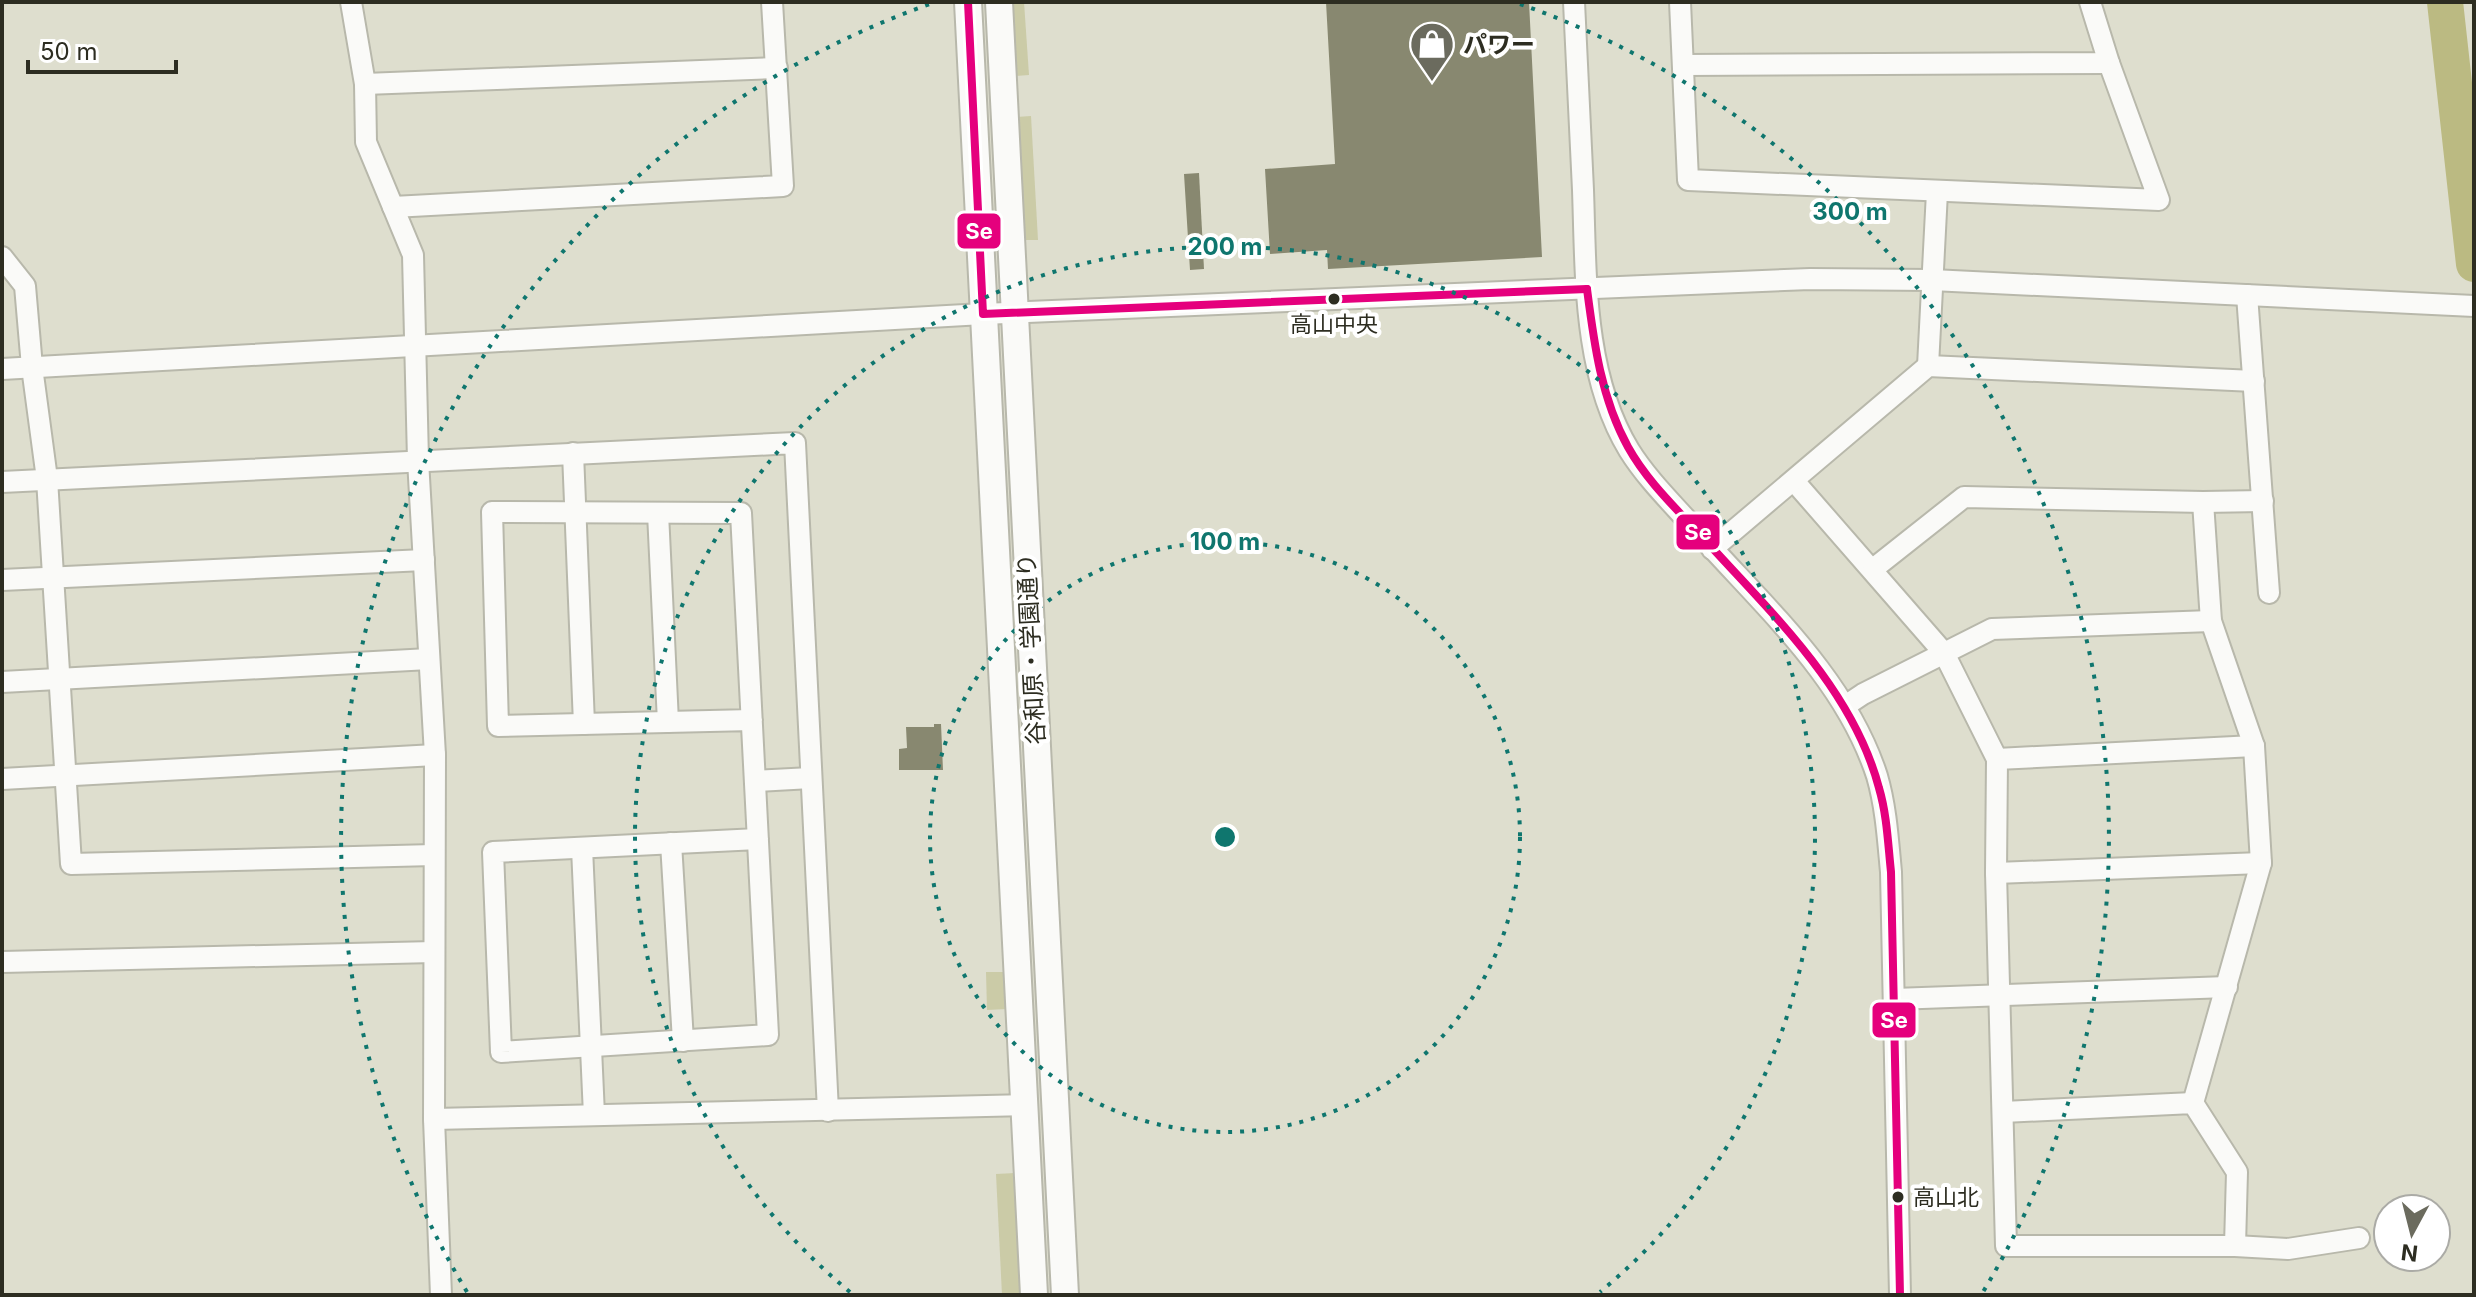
<svg xmlns="http://www.w3.org/2000/svg" width="2476" height="1297" viewBox="0 0 2476 1297" font-family="Inter,'Noto Sans JP',sans-serif">
  <rect width="100%" height="100%" fill="#dedece"/>
  <!-- green -->
  <g fill="#cbcba7">
    <polygon points="1011,2 1024,2 1029,75 1015,76"/>
    <polygon points="1031,116 1038,240 1023,240 1016,117"/>
    <polygon points="986,972 1005,972 1007,1009 987,1010"/>
    <polygon points="1015,1173 1022,1295 1002,1295 996,1174"/>
  </g>
  <g fill="none" stroke-linecap="round" stroke-linejoin="round">
    <!-- river -->
    <polyline stroke="#bbba82" stroke-width="36" points="2445,2 2474,264"/>
  </g>
  <!-- building -->
  <g fill="#888870">
    <polygon points="1326,2 1529,2 1542,257 1328,269 1327,250 1270,254 1265,169 1335,164"/>
    <polygon points="1199,173 1204,269 1190,270 1184,174"/>
    <polygon points="934,724 941,724 943,770 899,770 899,749 907,748 906,727 934,727"/>
  </g>
  <g fill="none" stroke-linecap="round" stroke-linejoin="round">
    <!-- minor casing -->
    <g stroke="#b8b8ab" stroke-width="24">
      <g id="minor">
        <polyline points="351,2 365,84 366,142 413,255 418,460 435,755 434,1119 441,1295"/>
        <path d="M1574,2C1577,65 1580,127 1583,190C1586,275 1583,374 1629,450C1647,479 1673,504 1695,529C1762,605 1845,677 1877,776C1886,807 1888,840 1891,872L1900,1295"/>
        <polyline points="1680,2 1688,180 2159,200 2109,63"/>
        <polyline points="1684,65 2109,63 2090,2"/>
        <polyline points="365,84 777,68"/>
        <polyline points="393,207 783,186 772,2"/>
        <polyline points="2,257 25,286 32,367 47,479 71,864 434,855"/>
        <polyline points="2247,295 2269,593"/>
        <polyline points="1928,366 1937,192"/>
        <polyline points="2,369 983,314 1810,279 1932,280 2474,306"/>
        <polyline points="573,453 584,724"/>
        <polyline points="1794,481 1944,653 1997,759 1996,873 2006,1246 2235,1246 2288,1249 2359,1238"/>
        <polyline points="2,482 795,443 828,1111"/>
        <polyline points="658,513 668,722"/>
        <polyline points="1712,549 1928,366 2254,381"/>
        <polyline points="1873,569 1964,497 2203,502 2263,501"/>
        <polyline points="2,580 424,560"/>
        <polyline points="2,682 429,659"/>
        <polyline points="1845,706 1863,694 1992,629 2211,621"/>
        <polyline points="752,720 498,726 492,512 741,513 768,1035 501,1052 493,852 758,839"/>
        <polyline points="1997,759 2254,746"/>
        <polyline points="2,779 435,755"/>
        <polyline points="755,781 811,778"/>
        <polyline points="671,843 683,1041"/>
        <polyline points="582,848 594,1115"/>
        <polyline points="1996,873 2261,863"/>
        <polyline points="2,962 434,952"/>
        <polyline points="1894,999 2227,987"/>
        <polyline points="2193,1103 2261,863 2254,746 2211,621 2203,502"/>
        <polyline points="2003,1112 2193,1103 2237,1172 2235,1246"/>
        <polyline points="434,1119 1024,1105"/>
      </g>
    </g>
    <!-- major casing -->
    <g stroke="#b8b8ab" stroke-width="30">
      <g id="major">
        <polyline points="968,2 1034,1295"/>
        <polyline points="999,2 1065,1295"/>
      </g>
    </g>
    <!-- minor -->
    <use href="#minor" stroke="#fafaf8" stroke-width="20"/>
    <!-- major -->
    <use href="#major" stroke="#fafaf8" stroke-width="26"/>
    <!-- bus-1 casing -->
    <g stroke="#fff" stroke-width="14">
      <g id="bus-1">
        <polyline points="968,2 983,314 1587,289"/>
        <path d="M1587,289C1594,343 1601,398 1628,447C1648,483 1679,511 1706,541C1772,614 1853,689 1879,788C1887,815 1888,844 1891,872L1900,1295"/>
      </g>
    </g>
    <!-- bus-1 -->
    <use href="#bus-1" stroke="#e5007d" stroke-width="8"/>
  </g>
  <!-- distance rings -->
  <g fill="none" stroke="#0f766e" stroke-width="4" stroke-dasharray="4 8">
    <circle cx="1225" cy="837" r="295"/>
    <path d="M850 1292A590 590 0 1 1 1600 1292"/>
    <path d="M467 1292A884 884 0 0 1 930 4M1520 4A884 884 0 0 1 1983 1292"/>
  </g>
  <!-- icons -->
  <defs>
    <g id="shop-pin" transform="scale(2.3)"><path d="M0 17L-7.5 6A9.5 9.5 0 1 1 7.5 6Z" fill="#6b6b5e" stroke="#fff"/><path d="M-5-2.5h2.3a2.7 3.5 0 0 1 5.4 0H5L5.5 6h-11ZM-1.5-2.5h3a1.5 2.3 0 0 0-3 0Z" fill="#fff"/></g>
  </defs>
  <g fill-rule="evenodd">
    <use href="#shop-pin" x="1432" y="44"/>
  </g>
  <!-- markers -->
  <g fill="#2d2d21" stroke="#fff" stroke-width="3">
    <circle cx="1334" cy="299" r="7"/>
    <circle cx="1898" cy="1197" r="7"/>
  </g>
  <g text-anchor="middle" dominant-baseline="central" stroke-width="8" stroke-linejoin="round" paint-order="stroke">
    <!-- bus labels -->
    <g font-size="22" fill="#2d2d21" stroke="#fff">
      <text x="1334" y="324">高山中央</text>
      <text x="1913" y="1197" text-anchor="start">高山北</text>
    </g>
    <!-- poi labels -->
    <g font-size="24" font-weight="bold" fill="#2d2d21" stroke="#fff" text-anchor="start">
      <text x="1463" y="44">パワー</text>
    </g>
    <!-- street labels -->
    <g font-size="24" fill="#2d2d21" stroke="#fff">
      <text transform="translate(1031 649) rotate(-93)">谷和原・学園通り</text>
    </g>
  </g>
  <circle cx="1225" cy="837" r="12" fill="#0f766e" stroke="#fff" stroke-width="4"/>
  <g font-size="24" text-anchor="middle" font-weight="bold" fill="#0f766e" stroke="#fff" stroke-width="8" stroke-linejoin="round" paint-order="stroke">
    <text x="1850" y="220">300 m</text>
    <text x="1225" y="255">200 m</text>
    <text x="1225" y="550">100 m</text>
  </g>
  <g stroke="#fff" stroke-width="3">
    <rect x="956" y="212" width="46" height="38" rx="8" fill="#e5007d"/>
    <rect x="1675" y="513" width="46" height="38" rx="8" fill="#e5007d"/>
    <rect x="1871" y="1001" width="46" height="38" rx="8" fill="#e5007d"/>
  </g>
  <g font-size="22" text-anchor="middle" font-weight="bold" fill="#fff">
    <text x="979" y="239">Se</text>
    <text x="1698" y="540">Se</text>
    <text x="1894" y="1028">Se</text>
  </g>
  <!-- border -->
  <rect width="2476" height="1297" fill="none" stroke="#2d2d21" stroke-width="8"/>
  <!-- north arrow -->
  <g transform="translate(2412 1233) rotate(187)"><circle r="38" fill="#ffffff" stroke="#ababa6" stroke-width="2"/>
  <path d="M0-6L14 30L0 20L-14 30Z" fill="#6b6b5e"/>
  <text y="-12" font-size="22" font-weight="bold" text-anchor="middle" fill="#2d2d21">N</text>
  </g>
  <!-- scale -->
  <path d="M28 60v12h148v-12" fill="none" stroke="#2d2d21" stroke-width="4"/>
  <text x="40" y="60" font-size="24" fill="#2d2d21" stroke="#ffffff" stroke-width="6" paint-order="stroke">50 m</text>
</svg>
